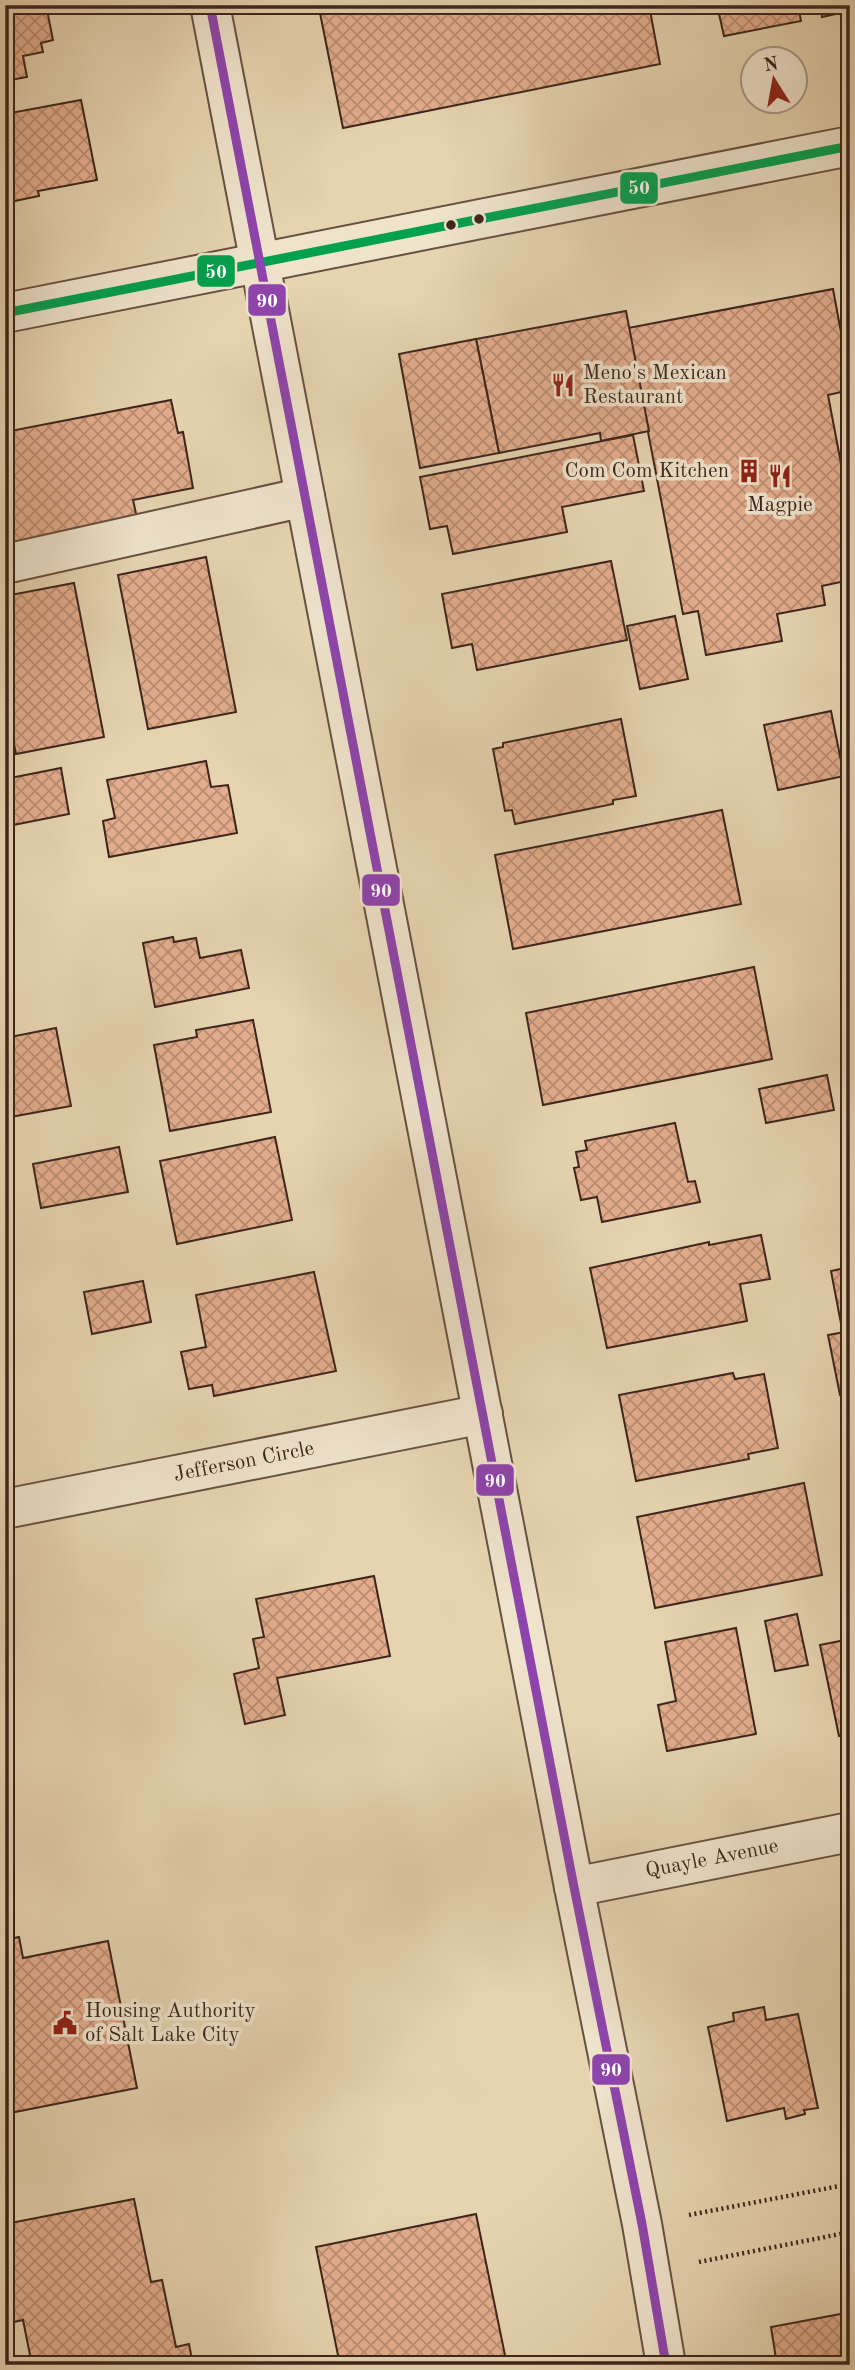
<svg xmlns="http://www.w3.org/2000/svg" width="855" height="2370" viewBox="0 0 855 2370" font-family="'Old Standard TT',serif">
  <defs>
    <pattern id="building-cross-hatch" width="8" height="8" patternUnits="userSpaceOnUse" patternTransform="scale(1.75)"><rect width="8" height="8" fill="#e4ae8e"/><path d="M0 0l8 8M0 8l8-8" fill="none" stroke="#ba8d73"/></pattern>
  </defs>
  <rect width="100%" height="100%" fill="#e6d4b1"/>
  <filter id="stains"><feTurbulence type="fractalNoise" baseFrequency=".00286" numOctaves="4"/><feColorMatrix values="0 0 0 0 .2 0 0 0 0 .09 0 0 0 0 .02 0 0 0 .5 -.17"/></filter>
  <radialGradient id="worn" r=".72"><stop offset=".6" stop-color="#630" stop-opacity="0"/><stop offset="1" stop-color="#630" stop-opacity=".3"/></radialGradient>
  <!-- building -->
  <g fill="url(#building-cross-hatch)" stroke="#3d251c" stroke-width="2">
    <polygon points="5,5 46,5 53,40 41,43 43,52 23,56 27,77 5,81"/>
    <polygon points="361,5 649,5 660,64 343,128 320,13"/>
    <polygon points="717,5 798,5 801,21 724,36"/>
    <polygon points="820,5 850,5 850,11 822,17"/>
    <polygon points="81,100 97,180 38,191 39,196 5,203 5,114"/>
    <polygon points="833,289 850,381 850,390 828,395 850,511 850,580 822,586 825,605 777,614 782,641 706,655 698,611 683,614 628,328"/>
    <polygon points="626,311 649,431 601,441 600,433 499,453 476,339"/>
    <polygon points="476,339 499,453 420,468 399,354"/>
    <polygon points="171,400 178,433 183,432 193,488 133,500 137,518 5,544 5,432"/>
    <polygon points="633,435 644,491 562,507 567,532 453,554 447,526 430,529 420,477"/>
    <polygon points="206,557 236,712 148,729 118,575"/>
    <polygon points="611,561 627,640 477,670 472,644 452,648 442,594"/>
    <polygon points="74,583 104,737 16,754 5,701 5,596"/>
    <polygon points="675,616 688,679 640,689 627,626"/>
    <polygon points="831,711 844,776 778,790 764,725"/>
    <polygon points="621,719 636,796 613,800 613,804 515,824 512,810 505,811 493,749 503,747 503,743"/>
    <polygon points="206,761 211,787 228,785 237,833 109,857 103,821 115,818 107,780"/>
    <polygon points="61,768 69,814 13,825 5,779"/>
    <polygon points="722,810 741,904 513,949 495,855"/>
    <polygon points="173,937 174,942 196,938 200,958 241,950 249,988 155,1007 143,943"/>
    <polygon points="754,967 772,1059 543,1105 526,1013"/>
    <polygon points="253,1020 271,1112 170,1131 154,1045 197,1037 196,1030"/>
    <polygon points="56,1028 71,1106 5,1118 5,1038"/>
    <polygon points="827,1075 834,1110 766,1123 759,1089"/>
    <polygon points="675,1123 688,1182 695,1181 700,1202 602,1222 597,1197 581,1200 574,1168 579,1167 576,1152 587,1150 585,1141"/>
    <polygon points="275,1137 292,1220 177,1244 160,1161"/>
    <polygon points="119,1147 128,1192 41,1208 33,1164"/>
    <polygon points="761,1235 770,1279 740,1284 747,1321 607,1348 590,1268 709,1242 709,1245"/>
    <polygon points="850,1267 850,1328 842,1329 831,1271"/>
    <polygon points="314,1272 336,1371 214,1396 212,1385 189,1389 181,1352 206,1347 196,1295"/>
    <polygon points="143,1281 151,1322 92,1334 84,1292"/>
    <polygon points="850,1331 850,1393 840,1395 828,1335"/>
    <polygon points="733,1373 735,1379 764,1374 778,1448 748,1454 749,1459 636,1481 619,1395"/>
    <polygon points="804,1483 822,1575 655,1608 637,1517"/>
    <polygon points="374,1576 390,1656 277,1678 285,1715 245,1724 234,1674 259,1668 253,1639 264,1637 256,1599"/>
    <polygon points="797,1614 808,1665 775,1671 765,1621"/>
    <polygon points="736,1628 756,1734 667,1751 658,1705 676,1701 665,1642"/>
    <polygon points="850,1639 850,1734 839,1736 820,1645"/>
    <polygon points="19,1937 23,1958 108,1941 137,2088 5,2114 5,1940"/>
    <polygon points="764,2007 766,2020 798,2014 818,2108 804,2110 805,2114 786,2119 784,2108 727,2121 708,2027 734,2021 733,2013"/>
    <polygon points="850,2058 850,2095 849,2095 842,2059"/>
    <polygon points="134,2199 151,2282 162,2280 176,2347 189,2344 193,2365 32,2365 23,2320 5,2324 5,2224"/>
    <polygon points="476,2214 507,2365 340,2365 316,2247"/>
    <polygon points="846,2313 850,2328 850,2365 777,2365 771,2327"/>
  </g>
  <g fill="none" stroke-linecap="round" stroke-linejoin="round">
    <!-- minor casing -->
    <g stroke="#675141" stroke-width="42">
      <g id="minor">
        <polyline points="210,5 574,1887 642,2224 666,2365"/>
        <polyline points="5,313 850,146"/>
        <polyline points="5,564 305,497"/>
        <polyline points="5,1509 483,1414"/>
        <polyline points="574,1887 850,1832"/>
      </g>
    </g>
    <!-- path -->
    <g stroke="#3d251c" stroke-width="4.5" stroke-dasharray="2 3.5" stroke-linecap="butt">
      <polyline points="689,2215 850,2184"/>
      <polyline points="699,2262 850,2232"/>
    </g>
    <!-- minor -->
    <use href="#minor" stroke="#efe3cc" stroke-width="38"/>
    <!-- bus-1 casing -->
    <g stroke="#efe3cc" stroke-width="14">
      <polyline id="bus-1" points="5,313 850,146"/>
    </g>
    <!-- bus-2 casing -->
    <g stroke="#efe3cc" stroke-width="14">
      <polyline id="bus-2" points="210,5 574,1887 642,2224 666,2365"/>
    </g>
    <!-- bus-1 -->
    <use href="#bus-1" stroke="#03a04e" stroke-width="9"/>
    <!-- bus-2 -->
    <use href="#bus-2" stroke="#8e44ad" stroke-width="9"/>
  </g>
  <!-- icons -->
  <defs>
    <g id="restaurant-bare" transform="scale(1.89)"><path d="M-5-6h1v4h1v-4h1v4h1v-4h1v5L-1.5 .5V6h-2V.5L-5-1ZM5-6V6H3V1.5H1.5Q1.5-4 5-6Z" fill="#8f2418" stroke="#efe3cc" stroke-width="2.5" paint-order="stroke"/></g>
    <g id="building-bare" transform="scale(1.89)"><path d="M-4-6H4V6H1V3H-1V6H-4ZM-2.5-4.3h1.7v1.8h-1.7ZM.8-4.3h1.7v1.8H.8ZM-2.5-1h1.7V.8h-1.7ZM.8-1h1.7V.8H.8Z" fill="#8f2418" stroke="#efe3cc" stroke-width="2.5" paint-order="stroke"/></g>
    <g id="civic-bare" transform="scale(1.89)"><path d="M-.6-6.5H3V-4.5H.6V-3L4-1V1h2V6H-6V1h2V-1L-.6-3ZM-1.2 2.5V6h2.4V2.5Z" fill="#8f2418" stroke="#efe3cc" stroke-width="2.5" paint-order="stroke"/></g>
  </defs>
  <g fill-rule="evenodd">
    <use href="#restaurant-bare" x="563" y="385"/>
    <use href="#building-bare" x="749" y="471"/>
    <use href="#restaurant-bare" x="780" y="476"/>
    <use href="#civic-bare" x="65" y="2023"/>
  </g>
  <!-- markers -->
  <g fill="#3d251c" stroke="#efe3cc" stroke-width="2.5">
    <circle cx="479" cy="219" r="6"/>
    <circle cx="451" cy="225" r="6"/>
  </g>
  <g text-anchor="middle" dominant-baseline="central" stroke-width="7" stroke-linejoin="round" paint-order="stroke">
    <!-- poi labels -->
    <g font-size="21" fill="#3d251c" stroke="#efe3cc" text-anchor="start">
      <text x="583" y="373">Meno's Mexican<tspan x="583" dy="24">Restaurant</tspan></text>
      <text x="729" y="471" text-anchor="end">Com Com Kitchen</text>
      <text x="780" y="505" text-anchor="middle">Magpie</text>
      <text x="85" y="2011">Housing Authority<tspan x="85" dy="24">of Salt Lake City</tspan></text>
    </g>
    <!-- street labels -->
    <g font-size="21" fill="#3d251c" stroke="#efe3cc">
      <text transform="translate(244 1462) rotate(-11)">Jefferson Circle</text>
      <text transform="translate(712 1859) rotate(-11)">Quayle Avenue</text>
    </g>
  </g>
  <g stroke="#efe3cc" stroke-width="2.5">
    <rect x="619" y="171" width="40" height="34" rx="7" fill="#03a04e"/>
    <rect x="196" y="254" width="40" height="34" rx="7" fill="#03a04e"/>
    <rect x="247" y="283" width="40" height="34" rx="7" fill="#8e44ad"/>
    <rect x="361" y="873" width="40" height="34" rx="7" fill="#8e44ad"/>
    <rect x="475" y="1463" width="40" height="34" rx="7" fill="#8e44ad"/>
    <rect x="591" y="2053" width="40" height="33" rx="7" fill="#8e44ad"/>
  </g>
  <g font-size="19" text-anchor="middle" font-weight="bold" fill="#fff">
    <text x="639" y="194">50</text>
    <text x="216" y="278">50</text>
    <text x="267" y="307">90</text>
    <text x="381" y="897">90</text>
    <text x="495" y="1487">90</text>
    <text x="611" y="2076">90</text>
  </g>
  <!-- margin -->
  <rect width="855" height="2370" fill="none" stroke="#e6d4b1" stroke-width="28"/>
  <rect x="7" y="7" width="841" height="2356" fill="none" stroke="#3d251c" stroke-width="3.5"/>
  <rect x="14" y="14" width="827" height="2342" fill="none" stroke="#3d251c" stroke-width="2"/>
  <!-- north arrow -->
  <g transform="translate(774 80) rotate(349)"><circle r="33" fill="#efe3cc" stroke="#a89786" stroke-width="2"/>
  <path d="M0-5L12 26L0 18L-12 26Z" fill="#8f2418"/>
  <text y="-10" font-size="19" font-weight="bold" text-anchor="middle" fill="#3d251c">N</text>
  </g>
  <rect width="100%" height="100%" filter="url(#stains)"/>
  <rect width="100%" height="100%" fill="url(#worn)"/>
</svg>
